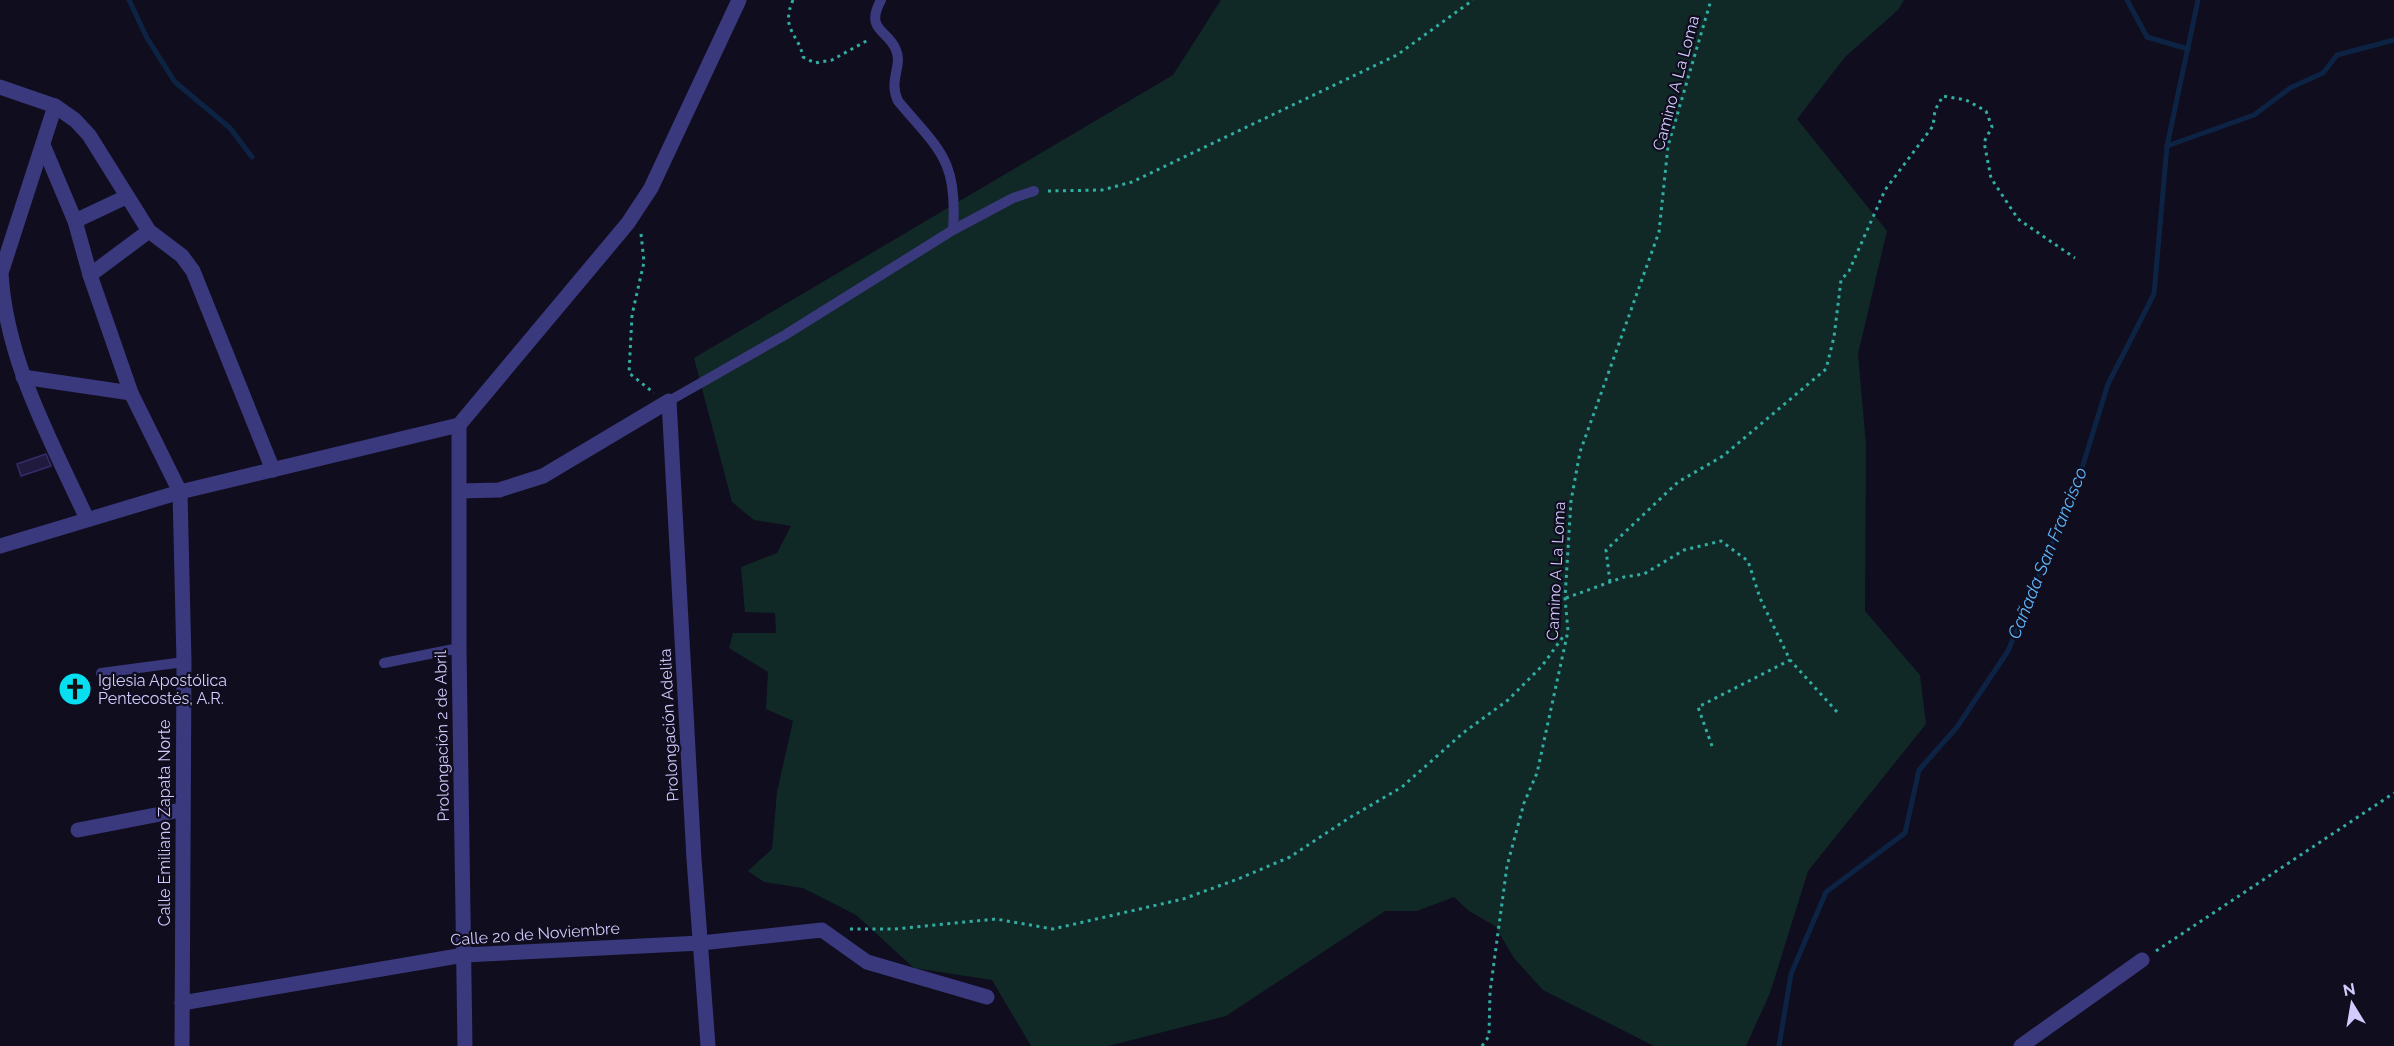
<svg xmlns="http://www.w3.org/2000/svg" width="2394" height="1046" viewBox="0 0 2394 1046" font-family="Raleway,sans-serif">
  <rect width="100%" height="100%" fill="#100d1f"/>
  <!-- green -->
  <polygon fill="#102927" points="1221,0 1904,0 1898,10 1845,57 1797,119 1887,231 1858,354 1866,445 1865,611 1920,675 1926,724 1808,871 1770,993 1746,1046 1654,1046 1543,990 1514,958 1495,926 1469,911 1454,897 1417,911 1385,911 1226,1016 1108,1046 1031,1046 992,980 914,968 856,915 803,888 764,882 748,871 772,849 777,792 793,721 766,709 768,672 729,648 733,633 776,633 775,613 745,612 741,567 777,553 791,526 754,520 732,502 694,358 1173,75"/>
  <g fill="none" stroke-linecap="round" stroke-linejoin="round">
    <!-- stream -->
    <g stroke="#0d2343" stroke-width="5">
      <polyline points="129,0 147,38 175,82 230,128 252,157"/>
      <polyline points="2127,0 2147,37 2188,49"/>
      <polyline points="2167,146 2254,115 2290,88 2323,73 2337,55 2394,40"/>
      <polyline points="1779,1046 1791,974 1826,892 1905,833 1919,770 1957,727 2008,651 2078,481 2108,384 2154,294 2167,146 2198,0"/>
    </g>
  </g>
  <!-- building -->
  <polygon fill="#201a3f" stroke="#372c6a" stroke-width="1.5" points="46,454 51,466 21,476 17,464"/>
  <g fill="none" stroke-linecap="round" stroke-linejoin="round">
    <!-- path -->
    <g stroke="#31ada2" stroke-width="3" stroke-dasharray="3 4.5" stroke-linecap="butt">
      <path d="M793,0C780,30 799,34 803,57L815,63L832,60L870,39"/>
      <polyline points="1048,191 1102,190 1132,182 1397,55 1473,0"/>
      <polyline points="641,234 644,262 632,315 629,373 654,393"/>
      <polyline points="1610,582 1606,550 1678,482 1723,456 1826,369 1834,337 1841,280 1849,271 1885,190 1933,126 1935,110 1943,96 1966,100 1986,111 1992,127 1984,142 1991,178 2018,219 2075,258"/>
      <polyline points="1566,598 1624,577 1644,574 1684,550 1721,541 1748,561 1760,598 1790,660 1838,713"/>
      <polyline points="1712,746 1698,707 1790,660"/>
      <polyline points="850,929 895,929 996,919 1053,929 1183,899 1238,879 1290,857 1349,818 1402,787 1463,733 1508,700 1542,666 1565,634"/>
      <polyline points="2156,951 2394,793"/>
      <polyline points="1482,1046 1489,1036 1490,992 1507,866 1524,803 1537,773 1568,631 1565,598 1571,501 1580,452 1659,232 1668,146 1711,0"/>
    </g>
    <!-- lane -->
    <g stroke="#3a397d" stroke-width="10">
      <path d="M881,0C864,31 889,30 896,50C903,66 888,80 898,101C940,151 958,160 953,230"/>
      <polyline points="669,401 785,335 953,230 1013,198 1034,191"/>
      <polyline points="384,663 459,648"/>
      <polyline points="101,673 184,662"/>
    </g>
    <!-- street -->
    <g stroke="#3a397d" stroke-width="15">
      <polyline points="0,87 55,106 75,120 89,135 149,231 182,256 193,271 273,470"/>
      <path d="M55,106L1,273C6,361 51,440 87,519"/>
      <polyline points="43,145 75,221 90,275 131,393 180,492 184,662 182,1046"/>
      <polyline points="75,221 126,197"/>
      <polyline points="90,275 149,231"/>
      <polyline points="23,377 131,393"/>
      <polyline points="459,425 459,648 465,1046"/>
      <polyline points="460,491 499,490 543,476 669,401 694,859 708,1046"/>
      <polyline points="0,546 180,492 459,425 628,223 651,188 739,0"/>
      <polyline points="78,830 181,810"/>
      <polyline points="182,1003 464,955 701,943 822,930 867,962 987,997"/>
      <polyline points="2021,1046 2142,960"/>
    </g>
  </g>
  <!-- icons -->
  <defs>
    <g id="church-disc" transform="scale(1.725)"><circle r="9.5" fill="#07deef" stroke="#100d1f"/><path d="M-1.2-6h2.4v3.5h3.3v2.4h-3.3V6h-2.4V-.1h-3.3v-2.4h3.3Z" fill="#111"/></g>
  </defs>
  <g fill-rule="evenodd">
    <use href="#church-disc" x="75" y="689"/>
  </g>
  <g text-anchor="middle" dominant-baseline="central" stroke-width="4.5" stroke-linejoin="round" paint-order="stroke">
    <!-- street labels -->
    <g font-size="16" fill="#d1ccfd" stroke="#100d1f">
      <text transform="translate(1676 83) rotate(-75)">Camino A La Loma</text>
      <text transform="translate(1556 571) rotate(-87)">Camino A La Loma</text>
      <text transform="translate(669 725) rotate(-93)">Prolongación Adelita</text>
      <text transform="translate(442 736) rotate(-91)">Prolongación 2 de Abril</text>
      <text transform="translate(164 823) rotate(-90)">Calle Emiliano Zapata Norte</text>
      <text transform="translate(535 934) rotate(-4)">Calle 20 de Noviembre</text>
    </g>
    <!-- poi labels -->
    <g font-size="16" fill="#d1ccfd" stroke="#100d1f" text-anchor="start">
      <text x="98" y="680">Iglesia Apostólica<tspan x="98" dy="18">Pentecostés, A.R.</tspan></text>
    </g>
    <!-- water labels -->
    <g font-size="18" font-style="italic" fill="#5eb6fa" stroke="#100d1f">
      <text transform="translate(2047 553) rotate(-68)">Cañada San Francisco</text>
    </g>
  </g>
  <!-- north arrow -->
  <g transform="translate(2352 1004) rotate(349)" stroke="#100d1f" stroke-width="4.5" paint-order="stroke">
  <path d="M0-4.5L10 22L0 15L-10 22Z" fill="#d1ccfd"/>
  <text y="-9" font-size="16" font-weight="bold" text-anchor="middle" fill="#d1ccfd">N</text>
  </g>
</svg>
